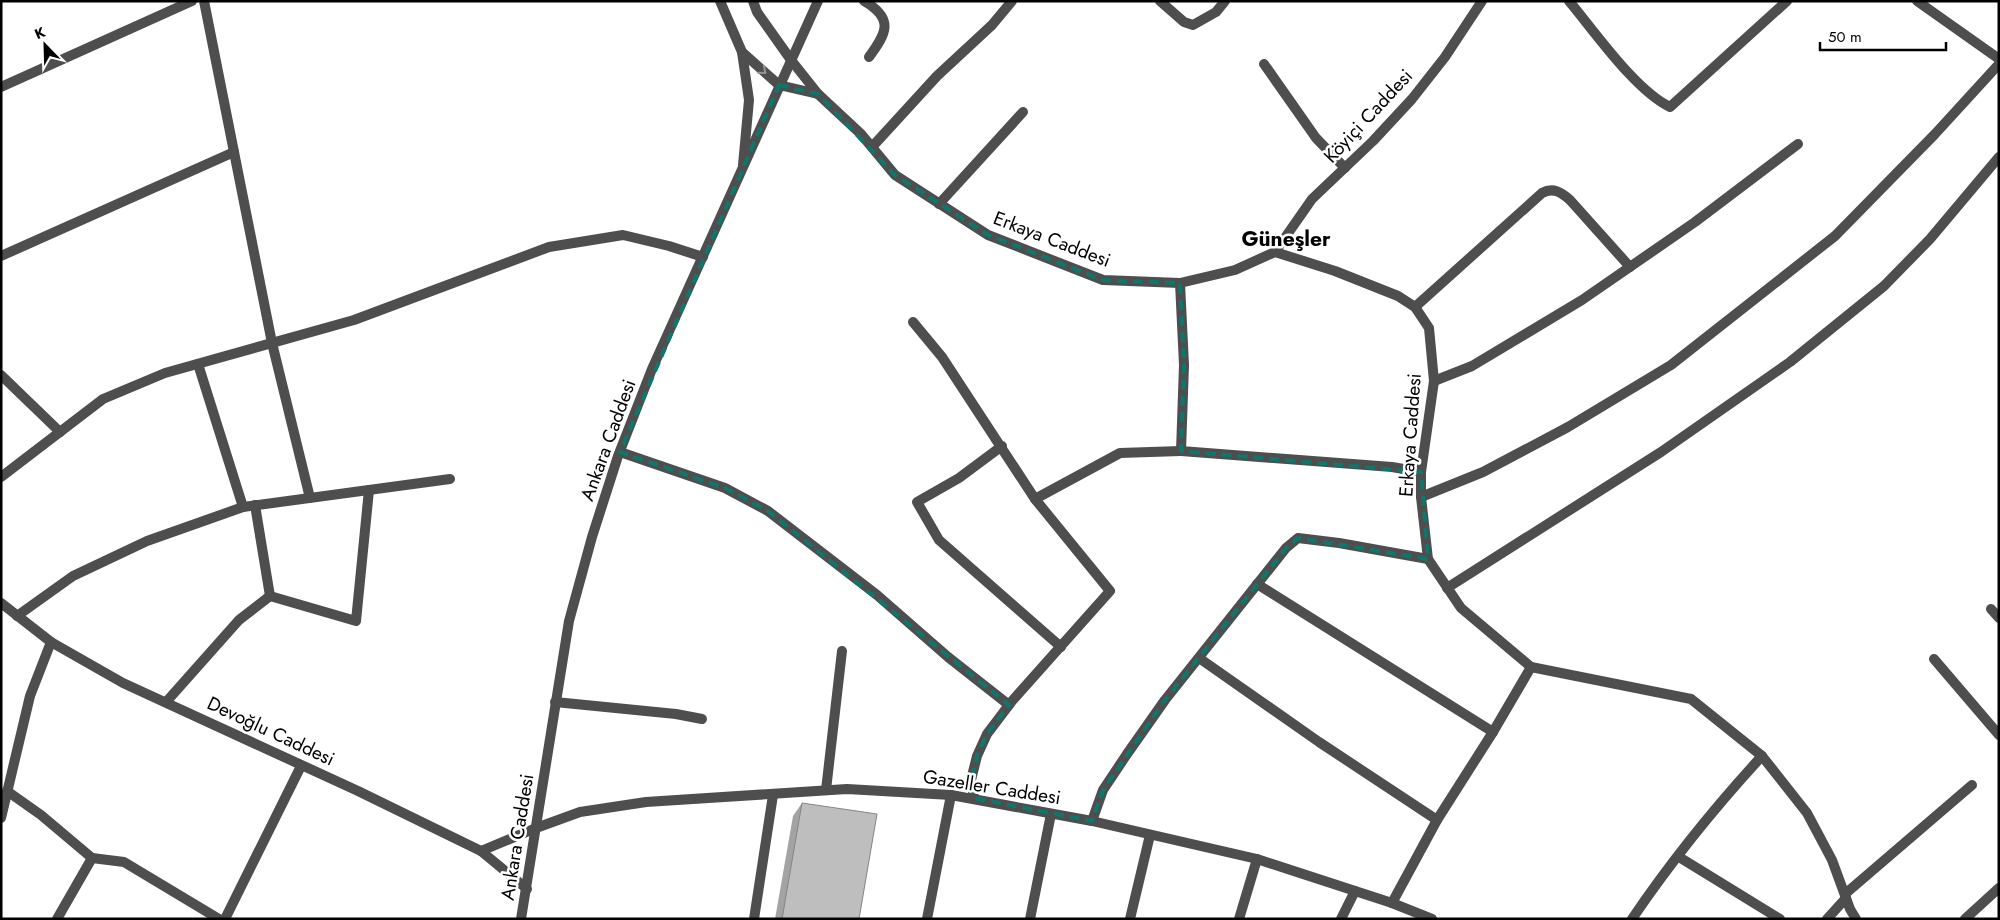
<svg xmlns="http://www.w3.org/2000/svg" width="2000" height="920" viewBox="0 0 2000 920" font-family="Jost,sans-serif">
  <rect width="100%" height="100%" fill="#fff"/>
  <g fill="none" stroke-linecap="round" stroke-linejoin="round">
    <!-- minor -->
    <g stroke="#4e4e4e" stroke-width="10">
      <polyline points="204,1 272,343 310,498"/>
      <path d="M864,1C895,19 886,34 869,57"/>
      <polyline points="1160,1 1184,22 1193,25 1216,12 1225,1"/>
      <path d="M1569,1C1595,32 1635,90 1670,107L1787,1"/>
      <polyline points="1917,1 1999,59"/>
      <polyline points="742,52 749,100 743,165"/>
      <polyline points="791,60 818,94 861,134 895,175 988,235 1103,280 1180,283 1235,270 1275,252 1335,271 1398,296 1415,307 1429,328 1434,381 1421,472 1421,497 1428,559 1461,608 1531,667 1691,699 1762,756 1807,813 1832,860 1850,909 1856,919"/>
      <polyline points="1264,64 1316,138 1345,168"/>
      <polyline points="779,85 818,94"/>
      <polyline points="1,87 192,1"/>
      <polyline points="872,147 937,76 992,25 1012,1"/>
      <polyline points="939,204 1023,112"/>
      <polyline points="1275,252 1312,199 1373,141 1412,99 1445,57 1482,1"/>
      <polyline points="1,256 234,152"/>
      <polyline points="1180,283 1184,365 1181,451 1392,467 1421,472"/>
      <path d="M1415,307L1542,193C1553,187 1561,192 1570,200L1630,267"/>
      <polyline points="913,322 942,357 1035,499 1120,453 1181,451"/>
      <polyline points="198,364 243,507"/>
      <polyline points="1,375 60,432"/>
      <polyline points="1434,381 1472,366 1582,300 1695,222 1798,144"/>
      <polyline points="1002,446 959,478 917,502 939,540 1061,647"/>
      <polyline points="620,452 725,488 768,511 877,595 948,657 1009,705"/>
      <polyline points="1,477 103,399 165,373 354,320 549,247 623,235 669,246 703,257"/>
      <polyline points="1421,497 1483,472 1568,427 1671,365 1835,236 1935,134 1999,64"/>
      <polyline points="255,505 270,596"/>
      <polyline points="1257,584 1493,732 1531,667"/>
      <polyline points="1447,588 1661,452 1790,362 1884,286 1930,239 1999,157"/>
      <polyline points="270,596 356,621 369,490"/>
      <polyline points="1,603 51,642 123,683 358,791 481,851 527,889"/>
      <polyline points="1991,609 1999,618"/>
      <polyline points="17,616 73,576 147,541 243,507 450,479"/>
      <polyline points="1199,658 1319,742 1437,820"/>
      <polyline points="1934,659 1999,735"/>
      <polyline points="167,701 239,620 270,596"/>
      <polyline points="555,702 676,714 702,719"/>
      <polyline points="826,790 842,651"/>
      <polyline points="7,791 41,815 92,858"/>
      <polyline points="974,798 971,780 977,756 987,734 1012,701 1110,591 1035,499"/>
      <polyline points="1,818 30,696 51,642"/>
      <polyline points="1092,821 1103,790 1127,754 1165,700 1286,548 1298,538 1339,543 1428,559"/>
      <polyline points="481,851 536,828"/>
      <polyline points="1679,857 1780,919"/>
      <polyline points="1845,894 1972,785"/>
      <polyline points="1392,903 1437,820 1493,732"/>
      <polyline points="57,919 92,858 124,862 219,919"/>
      <polyline points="225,919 301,766"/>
      <polyline points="754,919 773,795"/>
      <polyline points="927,919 951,795"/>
      <polyline points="1030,919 1051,814"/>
      <polyline points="1130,919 1150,835"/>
      <polyline points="1239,919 1257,859"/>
      <polyline points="1341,919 1355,891"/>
      <path d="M1632,919C1670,863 1716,806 1762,756"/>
      <polyline points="1827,919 1846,898"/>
      <polyline points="1965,919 1999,888"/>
    </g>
    <!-- tertiary -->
    <g stroke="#4e4e4e" stroke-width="10">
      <polyline points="720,1 742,52 779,85"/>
      <polyline points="753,1 757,12 791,60"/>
      <polyline points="536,828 580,812 646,802 847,789 951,795 1092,821 1257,859 1392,903 1432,919"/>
      <polyline points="521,919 569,621 592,537 618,456 652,369 818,1"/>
    </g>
  </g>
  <!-- wall -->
  <polygon fill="#a3a3a3" points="802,803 859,919 775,919 793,816"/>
  <!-- building -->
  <polygon fill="#bebebe" stroke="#858585" points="802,803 877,814 859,919 782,919"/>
  <!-- one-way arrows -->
  <defs><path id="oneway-chevron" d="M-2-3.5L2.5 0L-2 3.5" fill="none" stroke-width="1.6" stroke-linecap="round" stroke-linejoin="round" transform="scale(1.25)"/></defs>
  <use stroke="#959595" href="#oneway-chevron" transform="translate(763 71) rotate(41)"/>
  <!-- marked area -->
  <path fill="none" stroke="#0f766e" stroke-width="4" stroke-dasharray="10 6" stroke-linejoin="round" d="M779,85L818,94L895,175L988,235L1103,280L1180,283L1184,365L1181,451L1421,472L1428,559L1298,538L1286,548L1165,700L1103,790L1092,821L974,798L971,780L977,756L987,734L1009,705L768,511L725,488L620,452Z"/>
  <g text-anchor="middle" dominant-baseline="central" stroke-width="5" stroke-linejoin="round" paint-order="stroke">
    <!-- street labels -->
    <g font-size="19" fill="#000" stroke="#fff">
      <text transform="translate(1368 116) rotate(-47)">Köyiçi Caddesi</text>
      <text transform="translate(1052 239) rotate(21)">Erkaya Caddesi</text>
      <text transform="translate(1410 435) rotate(-86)">Erkaya Caddesi</text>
      <text transform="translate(608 440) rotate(-70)">Ankara Caddesi</text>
      <text transform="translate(271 731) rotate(25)">Devoğlu Caddesi</text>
      <text transform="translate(992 787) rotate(9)">Gazeller Caddesi</text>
      <text transform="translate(517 837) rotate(-81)">Ankara Caddesi</text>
    </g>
    <!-- quarter labels -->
    <g font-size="21" font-weight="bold" fill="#000" stroke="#fff">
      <text x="1286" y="239">Güneşler</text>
    </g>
  </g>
  <!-- border -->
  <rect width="2000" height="920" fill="none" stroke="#000000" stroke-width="5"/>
  <!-- north arrow -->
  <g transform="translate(45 45) rotate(337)" stroke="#ffffff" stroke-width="4" paint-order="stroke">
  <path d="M0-4L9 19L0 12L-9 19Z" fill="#000000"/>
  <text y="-8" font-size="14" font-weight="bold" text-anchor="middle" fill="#000000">K</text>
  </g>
  <!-- scale -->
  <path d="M1820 42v8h126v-8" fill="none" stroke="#000000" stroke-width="2.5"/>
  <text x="1828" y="42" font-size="15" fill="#000000" stroke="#ffffff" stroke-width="4" paint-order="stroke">50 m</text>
</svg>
